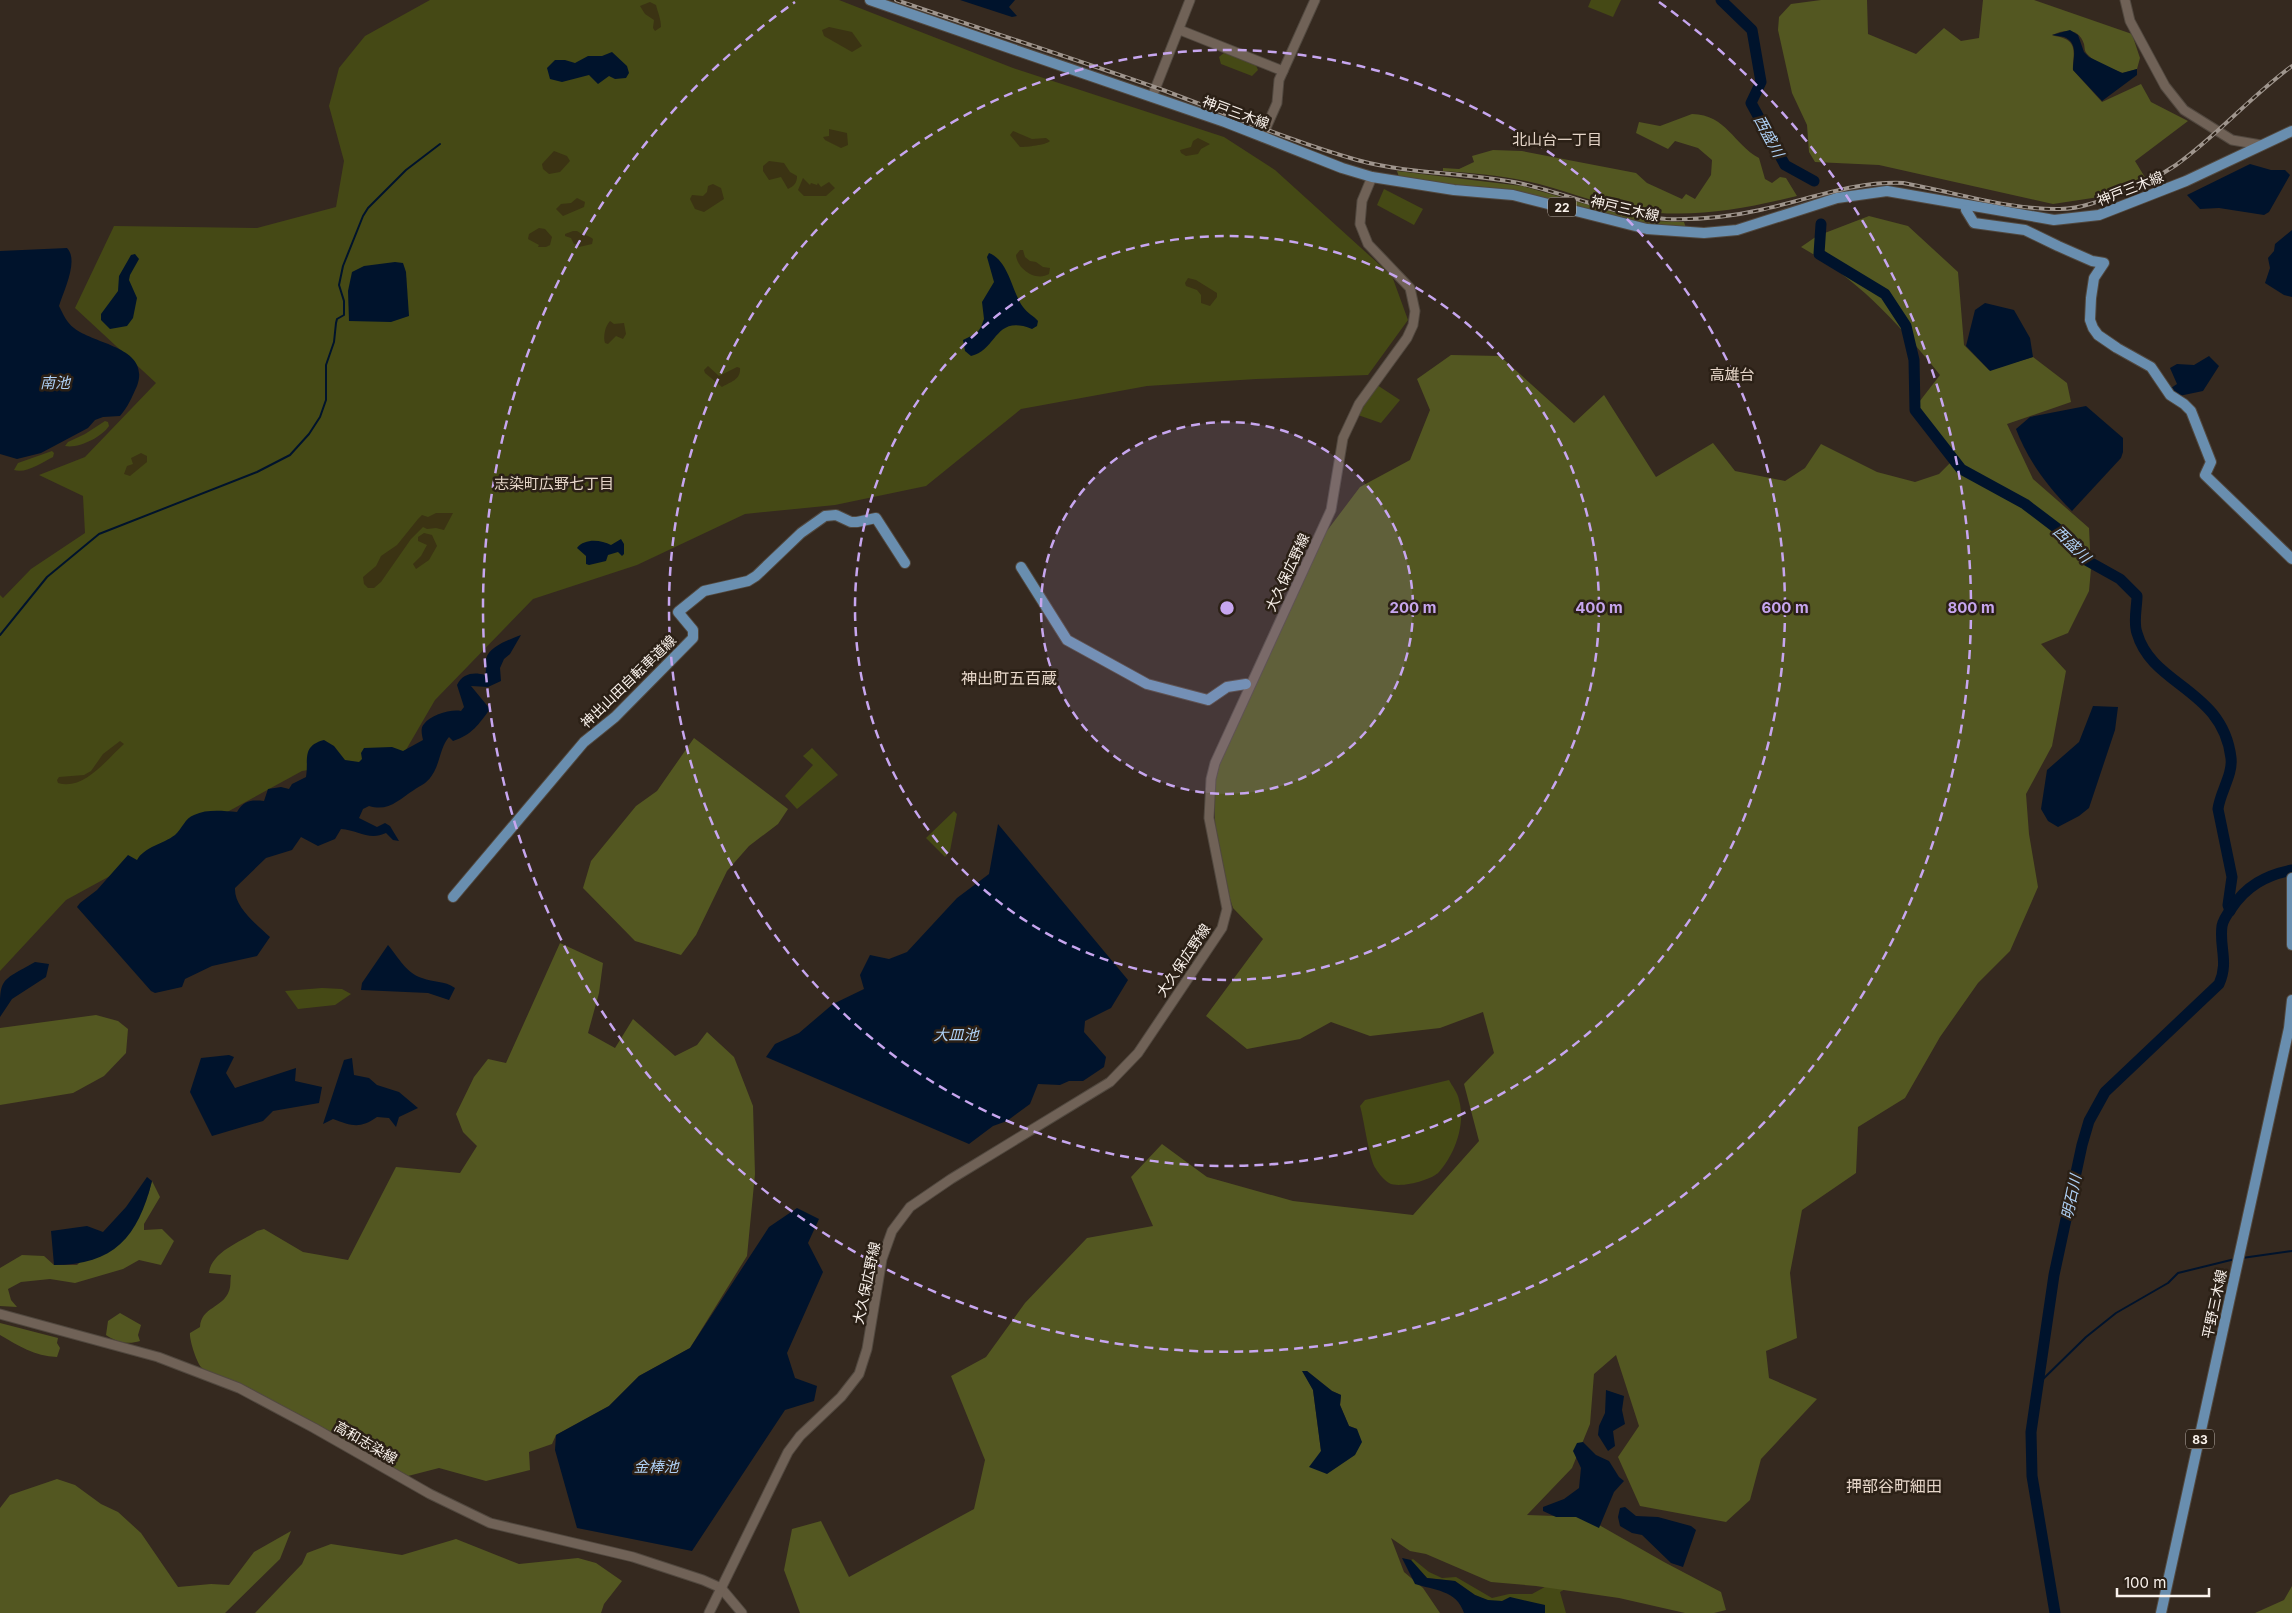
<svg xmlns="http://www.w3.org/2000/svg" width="2292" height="1613" viewBox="0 0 2292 1613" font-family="Inter,'Noto Sans JP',sans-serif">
  <rect width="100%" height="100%" fill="#35291f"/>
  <!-- green -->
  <g fill="#454915">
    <polygon points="430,0 839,0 1013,68 1224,137 1275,170 1392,276 1408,320 1368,375 1256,379 1147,386 1021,409 926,486 835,505 745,514 637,565 533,599 435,700 403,755 302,771 66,900 0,971 0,595 3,598 31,569 85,533 83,496 39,475 85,457 156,383 75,308 114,226 257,228 336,207 344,161 329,106 339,68 365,36"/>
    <polygon points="1591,0 1621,0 1613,17 1588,7"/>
    <polygon points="1225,52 1255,63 1258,70 1252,76 1221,64 1219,57"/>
    <polygon points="1384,189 1423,209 1414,225 1377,205"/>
    <polygon points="1377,385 1400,400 1381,423 1358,415"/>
    <path d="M105,421L108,422L109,426C102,437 78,449 65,446L68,442L85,434Z"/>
    <path d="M52,451L54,453L53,457C43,462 26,474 14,470L18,463Z"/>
    <polygon points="812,748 838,775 797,809 785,796 813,765 803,756"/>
    <polygon points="954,811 957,814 950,851 945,857 926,838"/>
    <polygon points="322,988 342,989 351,994 335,1005 298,1009 285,991"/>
    <path d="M1449,1080C1452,1086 1458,1093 1459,1100C1466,1124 1455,1154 1439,1172C1432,1180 1399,1189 1389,1183C1385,1181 1378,1173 1376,1169C1369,1160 1364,1119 1360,1106L1365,1100Z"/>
    <polygon points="1413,1559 1429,1572 1442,1578 1456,1577 1492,1598 1509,1594 1532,1594 1554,1582 1569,1587 1560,1592 1566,1613 1545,1613 1544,1605 1488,1601 1475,1595 1455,1581 1427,1578 1411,1560"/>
  </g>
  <!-- forest -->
  <g fill="#535721" fill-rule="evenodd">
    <path d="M1821,0H1867L1868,34L1916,54L1944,28L1961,41L1979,38L1983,0H2034L2132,34L2140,58L2137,69L2123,73C2110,68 2097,64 2088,55C2084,51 2085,49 2084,44C2079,28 2065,29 2052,35C2056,37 2059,36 2063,38C2079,43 2072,59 2073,70L2102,102L2141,84L2151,102L2188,121L2135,161L2146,179L2099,197L2053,204L1879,165L1815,162L1809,152L1807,125L1792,93L1778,30L1779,17L1791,4Z"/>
    <path d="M1692,114C1727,115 1733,144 1759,158L1765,179L1772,183L1780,177L1786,178L1797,196C1741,210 1689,219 1632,210C1596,204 1561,188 1526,181C1498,175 1471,173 1443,171V168L1459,169L1474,162L1472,156L1493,150L1522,151L1636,173L1647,183L1682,199L1686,194L1695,199L1711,175L1712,160L1698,148L1675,141L1668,149L1636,133L1639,122L1660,126Z"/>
    <polygon points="1397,171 1522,186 1627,216 1653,221 1684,222 1686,228 1646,225 1520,192 1476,186 1454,186 1399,177"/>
    <path d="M1869,216L1908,226L1958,272L1964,345L1989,370L2033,357L2067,383L2071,402L2007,424L2033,479L2089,528L2091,569L2089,591L2068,633L2041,644L2066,671L2052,746L2026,794L2029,834L2038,887L2010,951L1978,983L1940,1037L1905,1098L1858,1127L1856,1173L1802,1210L1790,1273L1797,1338L1766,1351L1769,1378L1817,1399L1761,1459L1750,1500L1726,1522L1640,1506L1618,1457L1639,1426L1616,1355L1594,1374L1590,1424L1572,1468L1527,1515L1585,1517L1664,1562L1721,1592L1726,1610L1714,1613H1685L1619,1598L1536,1586L1491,1582L1426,1554L1410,1551L1391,1538L1404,1572L1423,1588L1440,1613H800L784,1570L792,1529L821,1521L849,1577L974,1509L985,1460L951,1376L986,1357L1025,1303L1087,1238L1153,1226L1131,1177L1162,1144L1207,1177L1293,1201L1413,1215L1479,1141L1464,1084L1494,1053L1483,1012L1440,1028L1370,1036L1331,1022L1300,1039L1247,1049L1206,1016L1263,939L1233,908L1216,856L1214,781L1231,732L1320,540L1360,487L1410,460L1430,410L1417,379L1451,355L1500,356L1574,423L1604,395L1656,477L1713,443L1735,471L1785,481L1805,468L1821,444L1877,472L1915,482L1939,474L1951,462L1916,406L1940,375C1900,325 1857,278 1801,247L1817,236ZM1303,1371H1307L1332,1391L1341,1395L1340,1405L1349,1426L1357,1429L1319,1456L1321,1451L1313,1390Z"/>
    <polygon points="694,738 788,809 778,824 749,846 727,871 696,935 681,955 635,941 583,888 591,861 636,806 657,791"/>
    <path d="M560,943L603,963L599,993L588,1033L615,1048L633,1019L675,1056L697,1045L707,1032L734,1057L753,1106L755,1174L747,1256L690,1348L639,1376L609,1406L556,1435L552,1444L529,1452L530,1470L486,1481L439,1468L408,1476C357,1449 308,1420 258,1393C242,1384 216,1377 202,1368C197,1364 189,1339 190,1333L200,1327C201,1307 223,1308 229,1291C231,1287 230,1280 231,1275L209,1273C211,1252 240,1242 257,1231L264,1229L303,1252L348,1260L396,1167L460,1173L477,1146L463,1132L456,1114L474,1077L488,1059L506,1063Z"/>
    <polygon points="96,1015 118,1021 128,1029 126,1053 104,1076 73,1093 0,1105 0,1028"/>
    <polygon points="152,1181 160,1197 144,1224 144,1230 162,1229 174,1241 161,1265 139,1260 123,1269 75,1283 50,1279 21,1282 8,1289 11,1300 17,1307 0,1306 0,1268 22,1255 44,1256 54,1265 77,1265 148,1195"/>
    <path d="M120,1313L141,1325L138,1335L140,1341C128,1345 116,1342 106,1335L108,1321Z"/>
    <path d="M0,1323L58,1338L57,1343L60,1348L57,1357C34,1356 19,1346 0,1335Z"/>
    <polygon points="57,1479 75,1485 101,1504 118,1512 141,1533 178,1587 211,1584 229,1585 254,1552 291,1531 280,1559 225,1613 0,1613 0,1508 10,1495"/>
    <polygon points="456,1539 519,1564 578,1558 596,1563 622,1581 604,1604 601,1613 255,1613 302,1564 307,1553 331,1544 402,1555"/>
    <polygon points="2292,1586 2292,1613 2255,1613 2284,1600"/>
  </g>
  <!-- sand -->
  <g fill="#3b3313">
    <path d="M650,2L656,5C658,13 661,19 661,27L655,31L653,28L654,20L645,14L640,6Z"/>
    <polygon points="829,27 852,32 862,46 852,52 824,36 822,30"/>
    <polygon points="829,129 847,133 848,145 841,148 825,140 823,137 829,136"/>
    <path d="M1013,131L1032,139L1046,138L1050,141C1046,145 1027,147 1020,147L1010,135Z"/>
    <polygon points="1198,138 1210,144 1201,149 1198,154 1186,156 1181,153 1180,150 1191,147 1193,141"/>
    <polygon points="554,151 567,156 570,161 560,172 549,174 543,169 542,164"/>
    <path d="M769,161L784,163L790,172L797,176C797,183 794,186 788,189L781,177L769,180L763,171V166Z"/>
    <polygon points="803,178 810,185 811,183 817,185 818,183 821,187 829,182 835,188 826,196 804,196 798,190"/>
    <polygon points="713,184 721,188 724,199 704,212 695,209 690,199 692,195 703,196 707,192 708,186"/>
    <polygon points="577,198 585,202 584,207 563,216 556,209 561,204 571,203"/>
    <polygon points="539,228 545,229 552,237 550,245 546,247 538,247 539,245 528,239 529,234"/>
    <path d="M573,231H577C582,235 589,235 593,239L592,244L579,247L577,244H574L571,238L565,236V234Z"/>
    <path d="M1020,250H1023L1025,257L1030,261L1036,262L1043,267L1050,268L1049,274C1036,282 1017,269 1016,255Z"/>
    <polygon points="1188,278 1196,280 1217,293 1217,297 1210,306 1201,303 1201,295 1197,290 1186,286 1185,283"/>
    <path d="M610,321L614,324L624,323L626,334L623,339L616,336L608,344L605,343C603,337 605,326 610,321Z"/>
    <path d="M708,366L719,376L737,367L740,368C741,380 730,382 722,387L705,373L704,370Z"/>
    <polygon points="141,453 147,456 147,462 130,476 124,474 127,466 133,464 131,458"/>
    <polygon points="436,513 453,513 444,530 436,528 427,529 423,527 411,539 381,582 374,588 368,588 364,584 363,577 376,566 381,556 397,545 418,519 422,515 428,517"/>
    <polygon points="424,533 432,535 437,546 429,560 416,569 413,564 421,556 427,545 418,541 418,537"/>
    <path d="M120,741L124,744C107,759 84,791 58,783L57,780L59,777L84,775L91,771L103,754Z"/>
  </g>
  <!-- water -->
  <g fill="#00132c">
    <polygon points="960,0 1015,0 1009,7 1017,16 1012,17"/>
    <path d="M2070,30L2078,35L2084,52L2089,57L2122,73L2137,69V75L2102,101L2073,70C2073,58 2079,43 2064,37C2060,36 2056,36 2052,35Z"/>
    <polygon points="612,52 627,66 629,73 626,78 615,79 609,76 598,84 589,75 562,82 550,79 547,68 555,60 565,60 575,63 588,56 602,56"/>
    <polygon points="2250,164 2271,170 2285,170 2290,175 2269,212 2264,215 2219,208 2200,209 2187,195"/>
    <polygon points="2292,230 2292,297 2284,295 2265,283 2270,268 2268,258 2274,251 2275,244"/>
    <path d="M67,248C79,260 64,290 59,306C63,314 67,323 74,328C95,345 151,347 137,386C132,397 128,407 120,416L103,417L95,420L88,428L41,453L17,459L0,454V251Z"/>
    <path d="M989,253C1009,261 1012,292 1023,307C1027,313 1034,316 1038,321L1037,326L1032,329C994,314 998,350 971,356L965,351L963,340L977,333L981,327L984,319L982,302L994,282L987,257Z"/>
    <polygon points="135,254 139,259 130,275 129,280 137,298 133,318 127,326 110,329 101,320 101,314 118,291 119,276 131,255"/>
    <polygon points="395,262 403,263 406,272 409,316 391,322 349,321 348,291 352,272 364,266"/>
    <polygon points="1985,303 2014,310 2030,338 2033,357 1990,371 1966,346 1975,310"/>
    <polygon points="2209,356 2219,366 2203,391 2179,396 2171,388 2177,384 2170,368 2177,364 2194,365"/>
    <path d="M2086,406L2123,438V452L2121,458L2072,511C2049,489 2027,459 2016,429L2030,417Z"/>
    <path d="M621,539L624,544V554L622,556L618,552L608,555L606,561L589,565L586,564V556L577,548C585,538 601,540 611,545Z"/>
    <path d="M521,635L510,654L504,659L500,668L501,681L488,687L471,686L490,709C479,724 472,735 453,741L449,737C441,746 440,761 434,772C427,784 424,783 414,790C398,800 389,812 369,806L363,809L359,818L377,827L385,823L390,826L399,841L393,840L386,833C369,841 358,830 341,829L335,839L318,846L301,837L292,850L266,858L235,888C234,907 257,925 270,937L257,956L212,966L185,979L182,987L155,993L151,991L77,907L80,903L97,890L128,855L137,860C144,847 163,844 175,835C182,829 185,818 194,815C207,809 222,811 237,812C244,800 251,800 264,801L268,789L281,787L289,789L292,784L306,777C309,760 301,746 324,740L334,746L345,760L359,762L362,759L361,753L364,748L392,747L403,751L423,740C422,735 420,728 424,724C431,715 450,709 461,711L464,707L457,685C463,673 474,672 485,675C487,669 485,664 486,659C489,646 511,639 521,635Z"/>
    <polygon points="2093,706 2118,707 2115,730 2089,808 2079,816 2058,827 2048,821 2041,809 2047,770 2079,742"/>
    <polygon points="998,824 1128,980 1111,1008 1085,1021 1084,1032 1106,1057 1104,1067 1083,1081 1069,1081 1060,1085 1038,1084 1030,1104 1007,1121 993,1126 969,1144 766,1057 775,1044 799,1033 833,1004 864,989 860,975 870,955 889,959 907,952 957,898 989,874"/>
    <path d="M388,945C399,958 406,973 422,978C434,983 444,980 455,988L449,1000L428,993L361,990L362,983Z"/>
    <path d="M35,962L49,964L46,977L12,999L0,1017C0,977 0,982 35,962Z"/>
    <polygon points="229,1055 234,1057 226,1073 235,1088 296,1068 295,1081 322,1087 319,1103 273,1111 263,1121 212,1136 190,1092 201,1058"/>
    <path d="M352,1058L354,1075L369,1078L377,1085L399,1092L418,1108L399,1117L396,1127L389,1118L377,1117C360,1129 352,1126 333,1119L323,1124L344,1060Z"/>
    <path d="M147,1177L152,1181C138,1237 114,1265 54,1265L51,1231L87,1226L103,1232L126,1207Z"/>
    <polygon points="797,1208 819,1219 808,1243 823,1272 787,1353 795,1378 817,1386 814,1401 785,1410 692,1551 577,1528 555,1450 556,1435 609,1406 639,1376 690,1348 769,1227"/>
    <polygon points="1302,1371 1307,1371 1332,1391 1341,1395 1340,1405 1349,1426 1357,1429 1362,1442 1355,1455 1327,1474 1309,1467 1321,1451 1313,1390"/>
    <polygon points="1606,1390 1624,1396 1622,1410 1625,1424 1613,1431 1615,1446 1608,1451 1598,1435 1599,1426 1605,1413"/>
    <polygon points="1583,1442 1596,1455 1609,1461 1619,1477 1624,1481 1614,1492 1599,1528 1576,1517 1556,1517 1543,1511 1543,1507 1564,1499 1579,1488 1581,1468 1573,1451 1577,1443"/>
    <polygon points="1625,1507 1636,1516 1658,1517 1691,1526 1696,1530 1683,1567 1671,1563 1642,1535 1632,1533 1620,1526 1618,1517 1620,1508"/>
    <path d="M1402,1558L1411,1560L1427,1578L1455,1581L1475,1595L1488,1600L1502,1601L1510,1597L1545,1605V1613H1464C1457,1590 1433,1590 1415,1584Z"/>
  </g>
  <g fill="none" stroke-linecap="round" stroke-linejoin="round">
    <!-- stream -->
    <g stroke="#00132c" stroke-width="2">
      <polyline points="0,635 47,577 99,534 257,472 290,455 309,434 320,417 326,400 326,365 334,342 336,323 337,319 344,315 344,301 339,285 343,266 363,216 368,208 406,170 440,144"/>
      <polyline points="2242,1258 2292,1251"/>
      <polyline points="2038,1384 2086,1337 2116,1313 2168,1283 2178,1273 2235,1259"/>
    </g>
    <!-- river -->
    <g stroke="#00132c" stroke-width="11">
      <polyline points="1721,0 1752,30 1761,82 1751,103 1785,165 1814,181"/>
      <path d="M1821,224L1819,254L1885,294L1906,326L1914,360L1915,410L1961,469L2025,504L2071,539L2086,560L2120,579L2137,596C2137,607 2133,622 2137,633C2152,686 2223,689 2231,758C2233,775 2220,792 2218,809L2232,877L2228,905L2230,911"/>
      <path d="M2055,1613L2032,1476L2031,1432L2054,1275L2082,1145L2089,1121L2105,1092L2219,984C2229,962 2219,947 2222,926C2223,920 2228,913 2231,909C2246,886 2266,875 2292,870"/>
    </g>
    <!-- minor casing -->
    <g stroke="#51483f" stroke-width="11">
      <g id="minor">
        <polyline points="2125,0 2130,21 2165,86 2184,110 2232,140 2261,145"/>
        <polyline points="1180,30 1283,71"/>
        <polyline points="1152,97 1190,0"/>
        <polyline points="1262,137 1277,103 1279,80 1315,0"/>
        <polyline points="0,1314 158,1357 239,1388 314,1428 430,1494 490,1523 633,1557 703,1580 721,1588 742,1613"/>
        <polyline points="709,1613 788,1452 800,1436 841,1397 859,1374 867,1349 882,1259 892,1231 910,1207 951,1179 1110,1082 1138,1053 1222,928 1227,909 1209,818 1211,779 1215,763 1331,510 1343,438 1359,404 1407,338 1413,325 1415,311 1410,288 1368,244 1360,224 1362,201 1372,177"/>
      </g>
    </g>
    <!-- major casing -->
    <g stroke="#51483f" stroke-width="12">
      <g id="major">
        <polyline points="870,0 1225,122 1342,168 1372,177 1454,190 1513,195 1647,229 1704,233 1737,230 1837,198 1887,191 2054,220 2099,215 2186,181 2292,131"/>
        <polyline points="1966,210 1974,223 2025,230 2058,246 2092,261 2104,263 2094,278 2091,298 2090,320 2093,328 2098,335 2117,348 2151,367 2170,395 2184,404 2191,411 2211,462 2205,475 2292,559"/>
        <polyline points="1021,567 1067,640 1147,684 1208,700 1227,687 1246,684"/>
        <polyline points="2292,878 2292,945"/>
        <polyline points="453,897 584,742 615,717 693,638 693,630 678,612 704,591 748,581 756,576 801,533 825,516 836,515 851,522 857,522 876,518 905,563"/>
        <polyline points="2161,1613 2289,1028 2292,1000"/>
      </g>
    </g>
    <!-- minor -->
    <use href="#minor" stroke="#706257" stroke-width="9"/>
    <!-- major -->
    <use href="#major" stroke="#698eaf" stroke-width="10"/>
    <!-- rail casing -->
    <g stroke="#9f958d" stroke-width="4">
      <path id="rail" d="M896,0C984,30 1072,58 1160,89C1225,113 1290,141 1357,160C1412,175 1469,172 1523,184C1571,195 1617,216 1666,219C1697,220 1729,217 1760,210C1808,200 1853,181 1903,183C1954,192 2009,210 2060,209C2081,209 2103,200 2122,192C2140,185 2160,176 2176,165C2218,135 2251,96 2292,66"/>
    </g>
    <!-- rail -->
    <use href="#rail" stroke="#2b2016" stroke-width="2" stroke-dasharray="5.5" stroke-linecap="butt"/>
  </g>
  <!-- distance rings -->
  <circle cx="1227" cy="608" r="186" fill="#c7a6ef" fill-opacity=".12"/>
  <g fill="none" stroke="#c7a6ef" stroke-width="2.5" stroke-dasharray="9 6">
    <circle cx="1227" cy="608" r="186"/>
    <circle cx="1227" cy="608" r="372"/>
    <circle cx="1227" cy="608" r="558"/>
    <path d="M1659 2A744 744 0 1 1 795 2"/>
  </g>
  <g text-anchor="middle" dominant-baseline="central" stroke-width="5" stroke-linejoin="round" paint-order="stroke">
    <!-- shield labels -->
    <g fill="#2b2016" stroke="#bcb3ac" stroke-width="1">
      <rect x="1548" y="197.5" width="28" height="19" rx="4"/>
      <rect x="2186" y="1429.5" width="28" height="19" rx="4"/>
    </g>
    <g font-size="12" font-weight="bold" fill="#faf2ec">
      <text x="1562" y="207">22</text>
      <text x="2200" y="1439">83</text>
    </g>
    <!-- street labels -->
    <g font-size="14" fill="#faf2ec" stroke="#2b2016">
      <text transform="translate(1236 112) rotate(20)">神戸三木線</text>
      <text transform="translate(2130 188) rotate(-21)">神戸三木線</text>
      <text transform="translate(1625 208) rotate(13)">神戸三木線</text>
      <text transform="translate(1287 572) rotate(-65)">大久保広野線</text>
      <text transform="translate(628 681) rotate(-44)">神出山田自転車道線</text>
      <text transform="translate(1183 960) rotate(-56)">大久保広野線</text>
      <text transform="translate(866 1283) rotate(-78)">大久保広野線</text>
      <text transform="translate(2214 1304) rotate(-78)">平野三木線</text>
      <text transform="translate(366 1442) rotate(30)">高和志染線</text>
    </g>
    <!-- water labels -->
    <g font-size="15" font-style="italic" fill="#aed0f5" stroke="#2b2016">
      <text transform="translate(1769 136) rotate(62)">西盛川</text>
      <text x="55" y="382">南池</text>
      <text transform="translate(2072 544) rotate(44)">西盛川</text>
      <text x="956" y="1034">大皿池</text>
      <text transform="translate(2071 1197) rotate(-78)">明石川</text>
      <text x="656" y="1466">金棒池</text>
    </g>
    <!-- neighbourhood labels -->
    <g font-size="15" fill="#e5d5c8" stroke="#2b2016">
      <text x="1557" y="139">北山台一丁目</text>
      <text x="1732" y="374">高雄台</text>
      <text x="554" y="483">志染町広野七丁目</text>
    </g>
    <!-- quarter labels -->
    <g font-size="16" fill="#e5d5c8" stroke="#2b2016">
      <text x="1009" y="678">神出町五百蔵</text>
      <text x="1894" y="1486">押部谷町細田</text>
    </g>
  </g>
  <circle cx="1227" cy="608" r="8" fill="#c7a6ef" stroke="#2b2016" stroke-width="2.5"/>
  <g font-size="15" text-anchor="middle" font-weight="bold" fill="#c7a6ef" stroke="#2b2016" stroke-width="5" stroke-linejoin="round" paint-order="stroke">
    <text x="1413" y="613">200 m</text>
    <text x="1599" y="613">400 m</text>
    <text x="1785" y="613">600 m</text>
    <text x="1971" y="613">800 m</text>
  </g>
  <!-- scale -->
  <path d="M2117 1588v8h92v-8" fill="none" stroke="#faf2ec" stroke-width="2.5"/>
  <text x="2124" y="1588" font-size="15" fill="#faf2ec" stroke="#2b2016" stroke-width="4" paint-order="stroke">100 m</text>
</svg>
